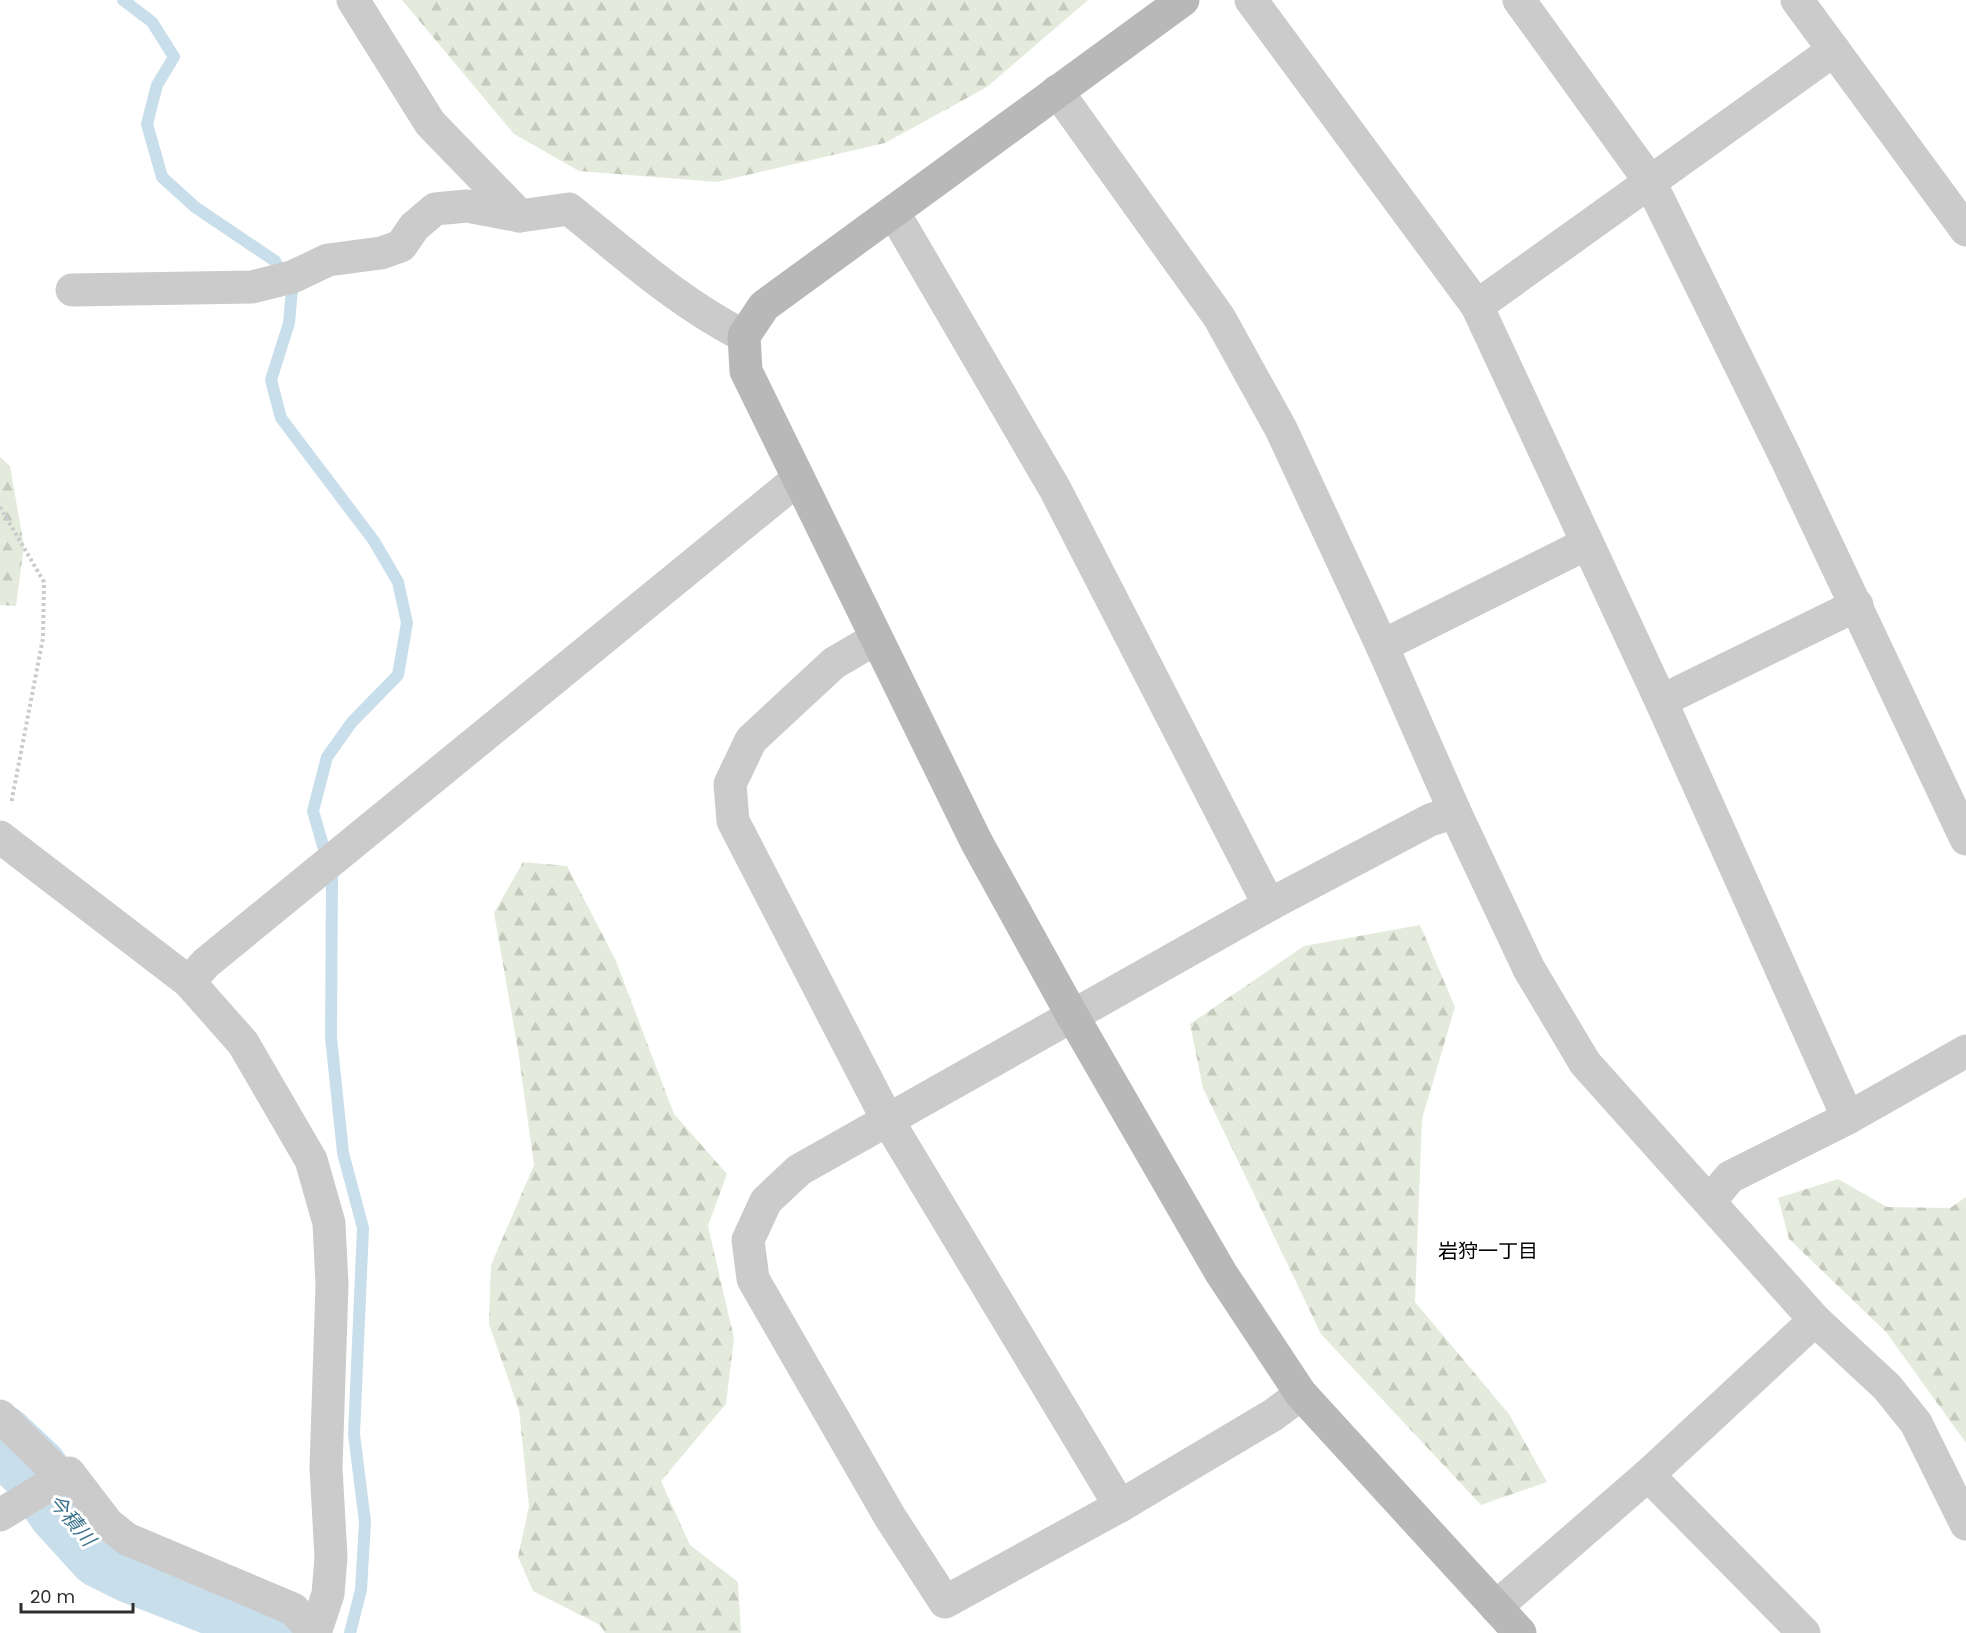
<svg xmlns="http://www.w3.org/2000/svg" width="1966" height="1633" viewBox="0 0 1966 1633" font-family="Poppins,'Noto Sans JP',sans-serif">
  <defs>
    <pattern id="forest-firs" width="22" height="20" patternUnits="userSpaceOnUse" patternTransform="scale(1.5)"><rect width="22" height="20" fill="#e5ebdc"/><path d="M5 1l3.5 6h-7zM16 11l3.5 6h-7z" fill="#c5cabd"/></pattern>
  </defs>
  <rect width="100%" height="100%" fill="#fff"/>
  <!-- forest -->
  <g fill="url(#forest-firs)">
    <polygon points="402,0 1088,0 987,87 885,143 717,182 579,171 514,134"/>
    <polygon points="0,457 10,466 24,546 16,606 0,605"/>
    <polygon points="523,862 567,866 616,961 674,1114 727,1174 708,1226 734,1338 726,1404 661,1481 690,1545 738,1582 741,1633 605,1633 600,1625 533,1591 518,1557 529,1506 519,1410 489,1324 491,1265 534,1165 518,1050 494,913"/>
    <polygon points="1420,925 1455,1007 1422,1119 1415,1302 1509,1414 1547,1482 1481,1505 1321,1334 1203,1088 1190,1024 1304,946"/>
    <polygon points="1838,1179 1887,1207 1950,1208 1966,1197 1966,1443 1886,1332 1789,1239 1778,1198"/>
  </g>
  <g fill="none" stroke-linecap="round" stroke-linejoin="round">
    <!-- stream -->
    <polyline stroke="#c8dfeb" stroke-width="12" points="123,0 152,22 174,57 157,85 147,124 162,177 195,207 275,261 292,289 289,323 271,380 281,418 374,541 398,582 407,623 398,675 352,722 327,757 313,811 332,877 331,1037 343,1153 363,1228 354,1434 365,1522 361,1590 350,1633"/>
    <!-- river -->
    <polyline stroke="#c8dfeb" stroke-width="68" points="0,1438 35,1471 61,1510 101,1554 131,1569 294,1633"/>
    <!-- path -->
    <polyline stroke="#cbcbcb" stroke-width="4" stroke-dasharray="3 3" stroke-linecap="butt" points="0,507 44,582 43,638 11,804"/>
    <!-- street -->
    <g stroke="#cbcbcb" stroke-width="33">
      <polyline points="353,0 430,123 520,216"/>
      <polyline points="1251,0 1477,306 1661,701 1848,1118"/>
      <polyline points="1519,0 1649,180 1785,456 1966,839"/>
      <polyline points="1797,0 1966,230"/>
      <polyline points="1057,91 1219,317 1281,429 1382,646 1455,812 1529,969 1585,1063 1815,1320 1887,1387 1916,1423 1966,1524"/>
      <polyline points="894,213 1055,489 1269,905"/>
      <path d="M72,290L252,287L292,277L328,260L381,253L401,246L414,227L435,209L467,206L520,216L569,209C625,254 679,303 744,336"/>
      <polyline points="1477,306 1834,50"/>
      <polyline points="875,639 834,663 751,740 730,784 733,821 887,1119 1120,1506"/>
      <polyline points="1382,646 1586,544"/>
      <polyline points="1661,701 1857,605"/>
      <polyline points="0,837 189,982 243,1043 311,1160 329,1223 332,1285 326,1468 331,1557 328,1594 315,1633"/>
      <polyline points="189,982 206,963 798,479"/>
      <polyline points="1710,1201 1730,1177 1848,1118 1966,1051"/>
      <polyline points="1301,1394 1273,1415 1120,1506 945,1602 890,1517 753,1279 748,1240 766,1201 799,1170 1269,905 1430,820 1455,812"/>
      <polyline points="0,1416 62,1477"/>
      <polyline points="1648,1475 1804,1633"/>
      <polyline points="0,1515 69,1473 108,1524 127,1539 293,1609 315,1633"/>
      <polyline points="1496,1607 1648,1475 1815,1320"/>
    </g>
    <!-- secondary -->
    <polyline stroke="#b8b8b8" stroke-width="33" points="1183,0 764,306 744,336 746,371 976,841 1072,1015 1221,1273 1301,1394 1520,1633"/>
  </g>
  <g text-anchor="middle" dominant-baseline="central" stroke-width="6" stroke-linejoin="round" paint-order="stroke">
    <!-- neighbourhood labels -->
    <g font-size="20" fill="#000" stroke="#fff">
      <text x="1488" y="1251">岩狩一丁目</text>
    </g>
    <!-- water labels -->
    <g font-size="20" font-style="italic" fill="#3e738e" stroke="#fff">
      <text transform="translate(72 1520) rotate(50)">今積川</text>
    </g>
  </g>
  <!-- scale -->
  <path d="M21 1603v9h112v-9" fill="none" stroke="#2e2e2e" stroke-width="3"/>
  <text x="30" y="1603" font-size="18" fill="#2e2e2e" stroke="#ffffff" stroke-width="4.5" paint-order="stroke">20 m</text>
</svg>
